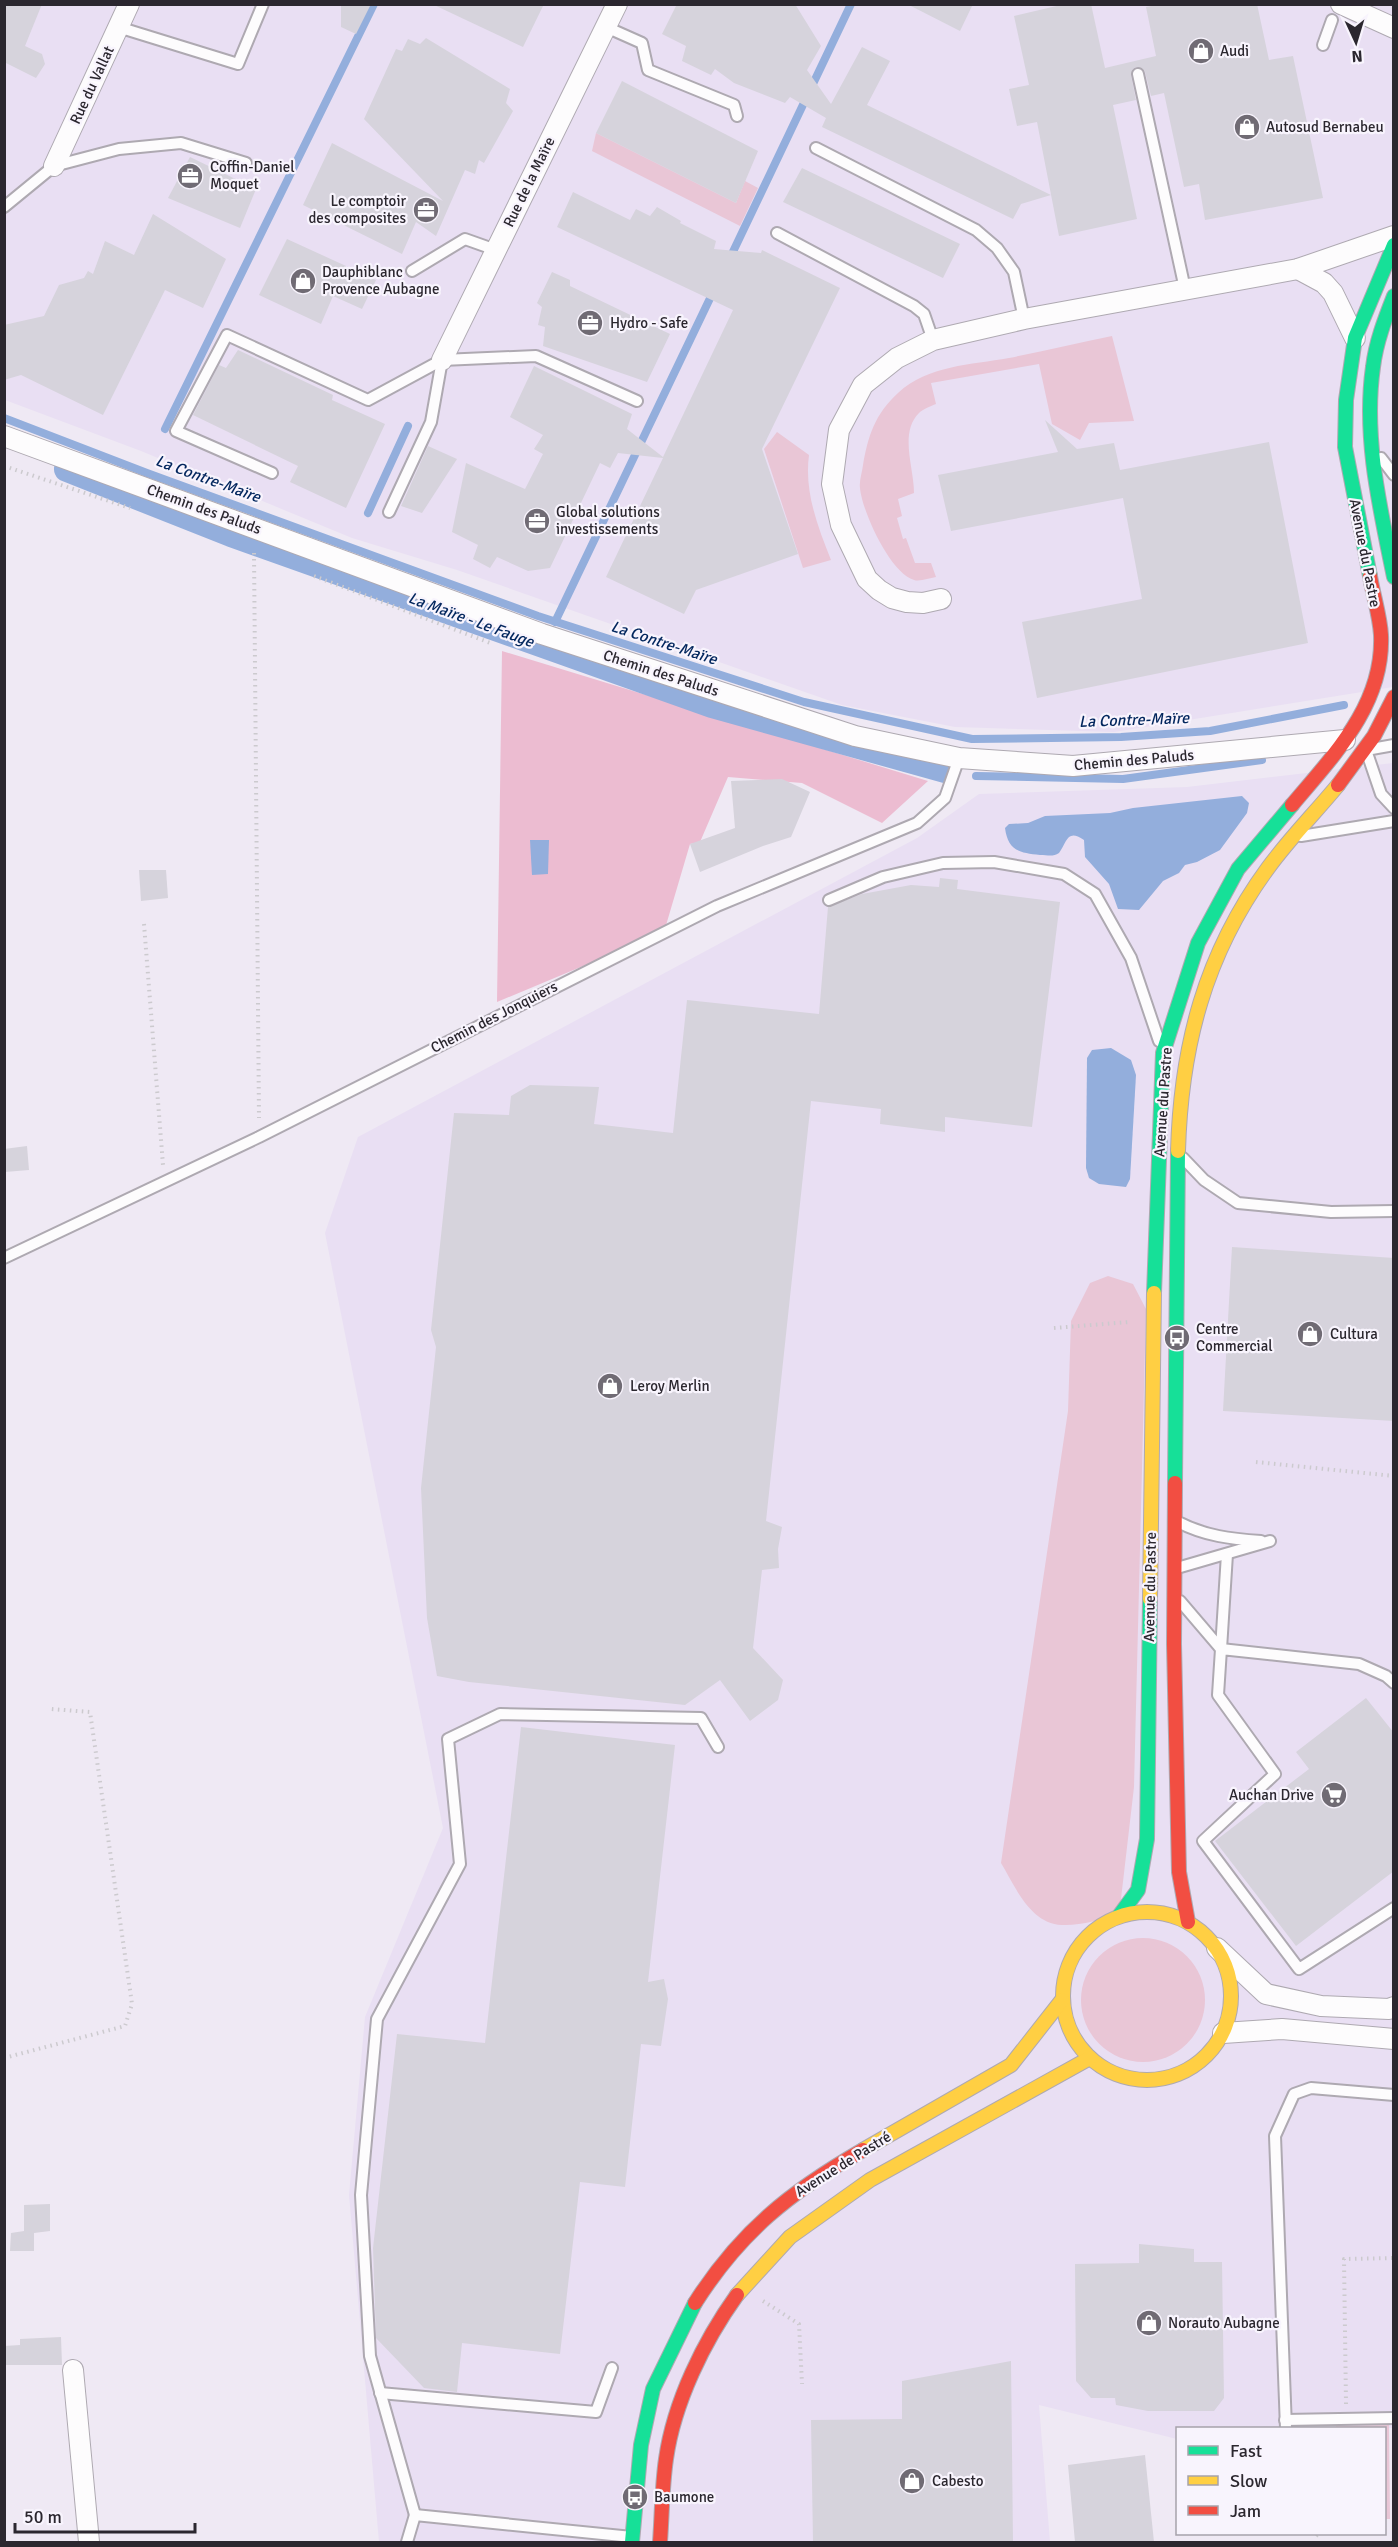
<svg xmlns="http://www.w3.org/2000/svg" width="1398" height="2547" viewBox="0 0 1398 2547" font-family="Signika,sans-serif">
  <rect width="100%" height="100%" fill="#efe9f4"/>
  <!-- built -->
  <g fill="#e9dff3">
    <polygon points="4,5 1393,5 1393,687 1114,732 955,727 842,705 457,570 352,538 141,451 5,400"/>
    <polygon points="1393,763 1393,2428 1178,2428 1177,2439 1039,2405 1050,2542 379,2542 349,2195 365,2017 443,1828 325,1233 358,1137 917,838 979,794 1187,787"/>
  </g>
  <!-- green -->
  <g fill="#e9c6d6">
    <polygon points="596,133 736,203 745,181 758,188 740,226 592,151"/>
    <path d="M1112,336L1134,421L1089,423L1080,440L1052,424L1039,364L931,383L936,404C931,406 923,409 919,413C899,433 914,467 914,493L898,499L902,516L897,518L903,539L906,538L915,563H931L936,577C929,578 920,582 914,580C890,573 862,511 860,488C859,481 862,473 863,465C868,436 875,414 898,393C928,365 971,365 1009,358C1044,351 1078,343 1112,336Z"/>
    <path d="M777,432L809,455C804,492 818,527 831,560L803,568L764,449Z"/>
    <path d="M1108,1276L1133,1284L1146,1309L1134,1787L1119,1916C1101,1919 1080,1926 1062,1925C1030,1924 1015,1886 1001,1863L1068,1411L1071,1321L1090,1283Z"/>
    <circle cx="1143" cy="2000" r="62"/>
    <polygon points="1389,2425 1390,2519 1385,2519 1384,2428 1336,2428 1336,2426"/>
  </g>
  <!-- forest -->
  <polygon fill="#ecbcd1" points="502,651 928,781 882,823 802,783 728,777 700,842 690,844 664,932 497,1002"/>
  <!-- water -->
  <g fill="#93aedc">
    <path d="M1242,796L1249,803L1247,813L1220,850L1197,862L1185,865L1179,873L1163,881L1139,910L1118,909L1109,884L1085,857L1084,840C1067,828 1067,842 1059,853C1053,857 1048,855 1040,855C1020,853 1008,851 1005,828L1009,824L1028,823L1045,816L1110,813L1133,808Z"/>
    <polygon points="530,840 549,840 548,874 532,875"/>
    <polygon points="1111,1048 1131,1060 1136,1075 1130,1179 1126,1187 1099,1184 1089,1178 1086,1168 1087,1058 1092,1050"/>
  </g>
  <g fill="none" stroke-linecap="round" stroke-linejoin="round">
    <!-- stream -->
    <g stroke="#93aedc" stroke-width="8">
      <polyline points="730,258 851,4"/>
      <polyline points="4,418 147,473 538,616 804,702 972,739 1121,737 1210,731 1344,705"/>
      <polyline points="165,429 374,4"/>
      <polyline points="368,513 408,426"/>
      <polyline points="555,622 714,290"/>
      <polyline points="976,776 1123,779 1262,760"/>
    </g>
    <!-- canal -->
    <polyline stroke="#93aedc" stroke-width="26" points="67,469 231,534 712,705 945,770"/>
  </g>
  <!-- building -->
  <g fill="#d6d3dc">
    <polygon points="4,4 42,4 25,46 42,54 45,64 36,78 4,62"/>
    <polygon points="341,4 371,4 356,34 341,27"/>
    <polygon points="432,4 544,4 523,47"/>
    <polygon points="677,4 795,4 821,46 807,70 831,104 862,47 890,61 867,105 1051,195 1021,204 1013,219 822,127 826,118 790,97 785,103 734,83 715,69 711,75 682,61 686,46 662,34"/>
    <polygon points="907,4 973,4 960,31"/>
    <polygon points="1065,4 1091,4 1105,68 1156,56 1146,7 1161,4 1257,4 1269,60 1293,56 1323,198 1205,220 1199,184 1184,187 1164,93 1151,96 1145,72 1137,67 1133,69 1131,75 1136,100 1113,105 1137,219 1059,236 1037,122 1017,126 1009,89 1029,85 1014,16"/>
    <polygon points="426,38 510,89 506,103 513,111 484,163 479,160 475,174 465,170 436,236 416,222 402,254 303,205 332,143 443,201 364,119 396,49 402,51 408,39 420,44"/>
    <polygon points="622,81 758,151 736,203 596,133"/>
    <polygon points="190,157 256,189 240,228 168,198"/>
    <polygon points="802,168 960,244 943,278 783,202"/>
    <polygon points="573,192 630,220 636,209 650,216 657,207 681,221 680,223 716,241 714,249 761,253 762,250 840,288 762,449 798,554 696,590 684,614 606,577 663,458 618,453 610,468 600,463 550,568 528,571 497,557 490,568 473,559 478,545 452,532 466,463 525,489 543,454 534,449 543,435 510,417 534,366 632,414 627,429 663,457 733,310 557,227"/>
    <polygon points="153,214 226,259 203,308 165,290 103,415 21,375 4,380 4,325 44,316 59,285 84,278 88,271 93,274 105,241 134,255"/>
    <polygon points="287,239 346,266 345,269 376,280 362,309 333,296 321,324 259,295"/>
    <polygon points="552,272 570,280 570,286 670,334 647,382 543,346 545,327 538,325 542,307 537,303"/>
    <polygon points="238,350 333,395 332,400 385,424 346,508 290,482 298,466 193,415 219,365 226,368"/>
    <polygon points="1045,420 1077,449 1114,443 1120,470 1269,442 1308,643 1037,698 1022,622 1142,599 1123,498 951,531 938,475 1058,452"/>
    <polygon points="428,446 457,459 422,513 401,506"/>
    <polygon points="782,779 810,792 791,837 763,846 700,872 690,844 735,828 731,781"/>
    <polygon points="139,870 166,870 168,898 141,901"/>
    <polygon points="940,878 958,880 957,889 1060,902 1032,1127 945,1117 945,1132 880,1124 881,1109 811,1101 766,1521 782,1527 778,1549 779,1568 762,1570 753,1648 783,1680 778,1700 750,1721 720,1680 685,1705 469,1682 437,1676 427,1618 421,1488 436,1347 431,1330 454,1113 509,1115 511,1096 530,1085 599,1087 594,1124 673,1133 687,1000 819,1014 828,907 862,894 911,885 939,887"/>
    <polygon points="27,1146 29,1170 5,1172 4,1149"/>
    <polygon points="1232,1247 1394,1258 1394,1421 1223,1411"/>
    <polygon points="1366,1698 1394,1733 1394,1871 1296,1946 1215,1841 1309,1769 1296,1752"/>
    <polygon points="521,1727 675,1745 648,1982 664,1979 668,1999 661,2046 641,2044 625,2187 580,2182 560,2354 462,2343 457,2392 424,2388 376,2338 373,2248 397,2034 485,2043"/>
    <polygon points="50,2204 50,2231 34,2233 34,2251 10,2251 11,2233 24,2231 24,2205"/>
    <polygon points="1139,2244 1194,2249 1194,2262 1222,2262 1224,2398 1214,2411 1148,2411 1116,2405 1115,2398 1091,2398 1076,2381 1075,2264 1139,2263"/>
    <polygon points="61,2337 62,2365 4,2365 4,2346 20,2345 20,2339"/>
    <polygon points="1011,2361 1013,2542 813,2542 811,2420 902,2419 902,2381"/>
    <polygon points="1145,2455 1154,2542 1075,2542 1068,2465"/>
  </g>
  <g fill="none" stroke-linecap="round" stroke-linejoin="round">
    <!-- lane casing -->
    <g stroke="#aea9b1" stroke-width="14">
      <g id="lane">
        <polyline points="118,27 238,64 263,4"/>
        <polyline points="606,27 642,43 648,70 734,105 737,116"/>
        <polyline points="1323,45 1332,20"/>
        <polyline points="1138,74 1185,289"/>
        <polyline points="816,148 976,230 997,248 1014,272 1024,319"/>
        <polyline points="4,207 54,166 119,149 181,143 246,163"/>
        <polyline points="777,233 914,306 924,314 933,340"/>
        <polyline points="412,271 465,239 496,250"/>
        <polyline points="1381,458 1394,475"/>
        <polyline points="272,473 176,431 227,335 368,400 442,360 536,356 637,401"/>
        <polyline points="389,512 431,422 442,360"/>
        <polyline points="1394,745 1366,750 1381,794 1394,808"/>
        <polyline points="1301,836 1394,821"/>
        <polyline points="829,900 883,877 943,863 994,862 1064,874 1095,894 1131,958 1159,1041"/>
        <polyline points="1183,1158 1204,1180 1238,1203 1331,1212 1394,1211"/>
        <polyline points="4,1258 259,1137 717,906 917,823 945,798 959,758"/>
        <path d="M1178,1522C1205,1536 1231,1539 1261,1541"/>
        <polyline points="1177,1568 1270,1541"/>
        <polyline points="1180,1601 1221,1649"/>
        <polyline points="1221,1649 1227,1554"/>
        <polyline points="1394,1683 1386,1676 1359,1664 1221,1649 1218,1695 1275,1774 1203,1841 1299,1969 1394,1908"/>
        <polyline points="380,2393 596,2412 612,2368"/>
        <polyline points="1285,2420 1394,2418"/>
        <polyline points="1286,2428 1275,2136 1294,2094 1311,2088 1394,2095"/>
        <polyline points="415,2515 370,2356 361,2195 377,2019 460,1864 448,1739 500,1714 701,1718 718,1747"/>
        <polyline points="407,2542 415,2515 632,2537"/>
      </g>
    </g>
    <!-- street casing -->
    <g stroke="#aea9b1" stroke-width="22">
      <g id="street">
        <polyline points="1341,4 1394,28"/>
        <polyline points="54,166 129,4"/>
        <polyline points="1298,269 1324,283 1333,293 1355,338"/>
        <polyline points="442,360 617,4"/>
        <polyline points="4,436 542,634 855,736 959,758 1073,766 1345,740"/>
        <polyline points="941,599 923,603 907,602 892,598 879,590 867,579 841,525 832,484 839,430 863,385 897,358 933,340 1024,319 1298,269 1394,236"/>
        <polyline points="1217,1948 1266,1994 1321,2006 1389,2009 1394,2007"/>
        <polyline points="1223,2033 1282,2029 1394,2039"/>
        <polyline points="73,2370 89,2542"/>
      </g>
    </g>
    <!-- fast casing -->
    <g stroke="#aea9b1" stroke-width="16">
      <g id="fast">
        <path d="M1394,296C1385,319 1376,342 1373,367C1363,437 1380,508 1394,577"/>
        <polyline points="1370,576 1345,447 1346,400 1355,338 1394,245"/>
        <polyline points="1154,1293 1163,1053 1198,943 1238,869 1292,805"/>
        <polyline points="1175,1483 1178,1151"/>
        <polyline points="1119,1916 1138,1890 1147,1839 1150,1599"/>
        <polyline points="632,2542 641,2445 653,2389 695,2303"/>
      </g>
    </g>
    <!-- slow casing -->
    <g stroke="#aea9b1" stroke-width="16">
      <g id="slow">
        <path d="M1178,1151C1181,1046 1205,954 1268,868C1289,839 1315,813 1338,785"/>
        <polyline points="1150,1599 1154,1293"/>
        <circle cx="1147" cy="1996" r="84"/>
        <polyline points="863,2150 1011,2065 1062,2000"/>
        <polyline points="737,2295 790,2237 870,2180 1090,2058"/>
      </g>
    </g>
    <!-- jam casing -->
    <g stroke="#aea9b1" stroke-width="16">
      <g id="jam">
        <polyline points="1338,785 1374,736 1394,697"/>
        <path d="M1292,805C1333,756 1384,705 1381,635C1380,616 1373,595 1370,576"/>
        <polyline points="1175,1483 1174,1644 1179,1872 1188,1922"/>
        <path d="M695,2303C740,2232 790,2192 863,2150"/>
        <path d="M660,2542C662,2515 662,2486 666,2459C674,2402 704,2341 737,2295"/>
      </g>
    </g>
    <!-- path -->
    <g stroke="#cccace" stroke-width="4" stroke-dasharray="1.5 4.5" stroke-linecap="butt">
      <polyline points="4,466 130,508"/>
      <polyline points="254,553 259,1118"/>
      <polyline points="314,576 493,644"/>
      <polyline points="144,924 163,1165"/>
      <polyline points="1054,1328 1129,1322"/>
      <polyline points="1256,1462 1394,1476"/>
      <polyline points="4,2058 125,2026 132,2004 90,1712 51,1709"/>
      <polyline points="763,2301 799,2324 802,2384"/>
      <polyline points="1346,2404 1344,2259 1394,2258"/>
      <polyline points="1316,2536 1318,2534"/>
    </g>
    <!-- lane -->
    <use href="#lane" stroke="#fdfcfd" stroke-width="10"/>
    <!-- street -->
    <use href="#street" stroke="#fdfcfd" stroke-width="20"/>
    <!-- fast -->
    <use href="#fast" stroke="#16e098" stroke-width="14"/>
    <!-- slow -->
    <use href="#slow" stroke="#ffcf43" stroke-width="14"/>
    <!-- jam -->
    <use href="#jam" stroke="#f24e42" stroke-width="14"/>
  </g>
  <!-- icons -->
  <defs>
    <g id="shop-disc" transform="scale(1.35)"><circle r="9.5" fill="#706b74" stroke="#f8f4fd"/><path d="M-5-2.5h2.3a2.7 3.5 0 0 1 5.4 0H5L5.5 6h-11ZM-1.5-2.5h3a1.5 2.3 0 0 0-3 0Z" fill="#fff"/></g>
    <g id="office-disc" transform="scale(1.35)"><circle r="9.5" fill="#706b74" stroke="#f8f4fd"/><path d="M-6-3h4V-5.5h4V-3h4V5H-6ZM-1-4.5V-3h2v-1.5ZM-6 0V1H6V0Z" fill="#fff"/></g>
    <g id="bus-disc" transform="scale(1.35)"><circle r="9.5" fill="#706b74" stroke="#f8f4fd"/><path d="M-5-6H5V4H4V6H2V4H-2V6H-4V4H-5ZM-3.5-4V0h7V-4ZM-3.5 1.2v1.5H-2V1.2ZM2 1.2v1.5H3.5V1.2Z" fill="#fff"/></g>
    <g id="supermarket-disc" transform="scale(1.35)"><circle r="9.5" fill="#706b74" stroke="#f8f4fd"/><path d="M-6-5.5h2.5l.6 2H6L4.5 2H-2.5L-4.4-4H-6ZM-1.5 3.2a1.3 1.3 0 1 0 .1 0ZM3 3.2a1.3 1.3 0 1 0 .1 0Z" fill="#fff"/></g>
  </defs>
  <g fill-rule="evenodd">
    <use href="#shop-disc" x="1201" y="51"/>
    <use href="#shop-disc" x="1247" y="127"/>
    <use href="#office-disc" x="190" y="176"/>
    <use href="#office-disc" x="426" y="210"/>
    <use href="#shop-disc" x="303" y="281"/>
    <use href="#office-disc" x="590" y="323"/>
    <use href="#office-disc" x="537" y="521"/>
    <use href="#shop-disc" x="1310" y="1334"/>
    <use href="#bus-disc" x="1177" y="1338"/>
    <use href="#shop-disc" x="610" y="1386"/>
    <use href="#supermarket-disc" x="1334" y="1795"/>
    <use href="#shop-disc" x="1149" y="2323"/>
    <use href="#shop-disc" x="912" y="2481"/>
    <use href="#bus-disc" x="635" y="2497"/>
  </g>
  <g text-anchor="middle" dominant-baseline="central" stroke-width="4.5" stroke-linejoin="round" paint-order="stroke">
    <!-- poi labels -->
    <g font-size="15" fill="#2b272f" stroke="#f8f4fd" text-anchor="start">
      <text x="1220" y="51">Audi</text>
      <text x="1266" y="127">Autosud Bernabeu</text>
      <text x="210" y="167">Coffin-Daniel<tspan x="210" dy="17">Moquet</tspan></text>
      <text x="406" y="201" text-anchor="end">Le comptoir<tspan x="406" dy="17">des composites</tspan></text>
      <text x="322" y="272">Dauphiblanc<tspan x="322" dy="17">Provence Aubagne</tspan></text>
      <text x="610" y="323">Hydro - Safe</text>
      <text x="556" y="512">Global solutions<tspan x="556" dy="17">investissements</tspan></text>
      <text x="1196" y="1329">Centre<tspan x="1196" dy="17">Commercial</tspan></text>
      <text x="1330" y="1334">Cultura</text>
      <text x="630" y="1386">Leroy Merlin</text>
      <text x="1314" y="1795" text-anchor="end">Auchan Drive</text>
      <text x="1168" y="2323">Norauto Aubagne</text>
      <text x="932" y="2481">Cabesto</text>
      <text x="654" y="2497">Baumone</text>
    </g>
    <!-- street labels -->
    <g font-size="15" fill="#2b272f" stroke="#f8f4fd">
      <text transform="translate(92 85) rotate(-65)">Rue du Vallat</text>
      <text transform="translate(529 182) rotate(-64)">Rue de la Maïre</text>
      <text transform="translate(204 509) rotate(20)">Chemin des Paluds</text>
      <text transform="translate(1365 553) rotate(79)">Avenue du Pastre</text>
      <text transform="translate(661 673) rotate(18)">Chemin des Paluds</text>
      <text transform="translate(1134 760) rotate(-5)">Chemin des Paluds</text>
      <text transform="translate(494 1017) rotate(-27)">Chemin des Jonquiers</text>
      <text transform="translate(1163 1102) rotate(-86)">Avenue du Pastre</text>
      <text transform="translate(1150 1587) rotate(-89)">Avenue du Pastre</text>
      <text transform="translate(843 2164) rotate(-32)">Avenue de Pastré</text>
    </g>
    <!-- water labels -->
    <g font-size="16" font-style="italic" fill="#02265d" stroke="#f8f4fd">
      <text transform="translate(208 479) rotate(20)">La Contre-Maïre</text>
      <text transform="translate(471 620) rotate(20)">La Maïre - Le Fauge</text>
      <text transform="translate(664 643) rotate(18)">La Contre-Maïre</text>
      <text transform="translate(1134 720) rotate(-2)">La Contre-Maïre</text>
    </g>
  </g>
  <!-- border -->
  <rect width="1398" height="2547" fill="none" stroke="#2b272f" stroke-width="12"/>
  <!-- legend -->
  <rect x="1176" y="2427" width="210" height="108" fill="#f8f4fd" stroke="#a6a2ab" stroke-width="1.5"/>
  <rect x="1188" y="2446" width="30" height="9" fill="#16e098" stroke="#a6a2ab" stroke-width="1.5"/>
  <text x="1230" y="2457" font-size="18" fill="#2b272f">Fast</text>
  <rect x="1188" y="2476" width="30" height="9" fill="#ffcf43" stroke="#a6a2ab" stroke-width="1.5"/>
  <text x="1230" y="2487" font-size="18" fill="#2b272f">Slow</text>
  <rect x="1188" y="2506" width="30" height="9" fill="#f24e42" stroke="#a6a2ab" stroke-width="1.5"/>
  <text x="1230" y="2517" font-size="18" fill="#2b272f">Jam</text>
  <!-- north arrow -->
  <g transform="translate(1356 42) rotate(176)" stroke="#f8f4fd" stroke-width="4.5" paint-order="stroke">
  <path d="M0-4.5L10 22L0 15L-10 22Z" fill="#2b272f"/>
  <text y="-9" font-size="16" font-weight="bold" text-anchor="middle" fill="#2b272f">N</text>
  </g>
  <!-- scale -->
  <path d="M15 2523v9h180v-9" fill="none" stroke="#2b272f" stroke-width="3"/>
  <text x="24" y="2523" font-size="18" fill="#2b272f" stroke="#f8f4fd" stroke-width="4.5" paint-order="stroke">50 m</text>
</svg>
